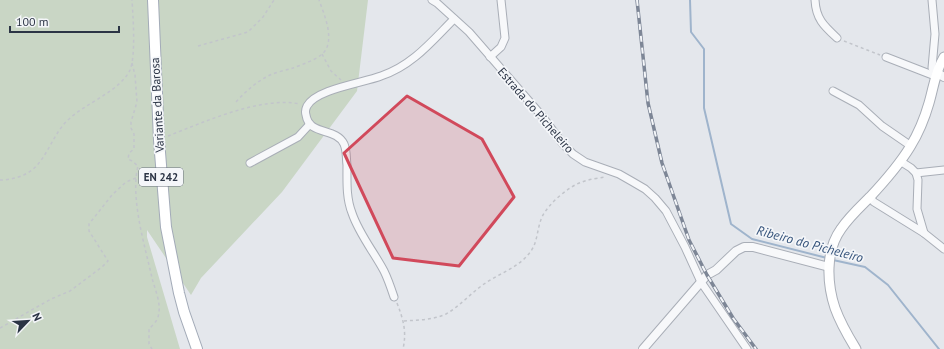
<svg xmlns="http://www.w3.org/2000/svg" width="944" height="349" viewBox="0 0 944 349" font-family="'PT Sans',sans-serif">
  <rect width="100%" height="100%" fill="#e4e7ec"/>
  <!-- green -->
  <polygon fill="#c9d6c5" points="0,0 368,0 357,91 282,192 201,278 191,295 147,230 147,237 180,349 0,349"/>
  <g fill="none" stroke-linecap="round" stroke-linejoin="round">
    <!-- stream -->
    <g stroke="#9fb4cc" stroke-width="2">
      <polyline points="690,0 691,32 704,49 704,108 731,224 752,239 827,258"/>
      <polyline points="833,260 865,267 888,285 939,349"/>
    </g>
    <!-- minor casing -->
    <g stroke="#a9aeb7" stroke-width="9">
      <g id="minor">
        <polyline points="432,0 437,3 469,32 542,116 563,144 573,154 585,162 619,174 633,182 645,189 655,198 666,211 685,247 701,282 747,349"/>
        <path d="M815,0C816,19 824,26 837,38"/>
        <polyline points="932,0 935,34 932,68 936,72"/>
        <polyline points="490,57 501,47 505,38 501,0"/>
        <polyline points="886,57 935,76"/>
        <polyline points="833,91 859,105 882,126 911,146"/>
        <polyline points="900,161 911,168 916,173 918,180 917,209 924,233"/>
        <polyline points="250,163 298,137 310,124"/>
        <polyline points="916,173 944,170"/>
        <polyline points="869,197 874,202 924,233 944,249"/>
        <path d="M394,297C391,288 388,279 384,271C374,252 359,234 352,213C346,198 347,181 347,165C346,158 347,151 344,144C336,127 309,136 306,115C305,112 305,110 307,106C316,89 363,83 381,76C412,66 432,41 454,19"/>
      </g>
    </g>
    <!-- tertiary casing -->
    <g stroke="#a9aeb7" stroke-width="10">
      <g id="tertiary">
        <polyline points="936,72 944,77"/>
        <polyline points="643,349 707,275 716,270 736,251 744,247 753,247 829,267"/>
      </g>
    </g>
    <!-- secondary casing -->
    <g stroke="#a9aeb7" stroke-width="11">
      <path id="secondary" d="M856,349C848,336 840,322 835,308C827,284 825,251 841,229C849,217 860,207 870,197C884,182 899,165 910,147C918,134 925,117 929,103C934,86 935,72 944,57"/>
    </g>
    <!-- primary casing -->
    <g stroke="#a3abb8" stroke-width="12">
      <polyline id="primary" points="153,0 159,140 166,227 179,293 184,312 197,349"/>
    </g>
    <!-- path -->
    <g stroke="#c2c5cb" stroke-width="1.5" stroke-dasharray="3 3" stroke-linecap="butt">
      <polyline points="844,41 880,55"/>
      <polyline points="198,46 248,32 263,17 274,0"/>
      <polyline points="322,54 331,71 341,80"/>
      <path d="M132,63L135,75L137,102L131,122V128L134,134V149L129,153L128,159L132,161L138,166C130,198 145,246 152,278C155,290 162,304 158,317C157,321 152,326 149,329V344L152,349"/>
      <path d="M236,102C246,91 256,82 270,75C277,72 286,70 293,68C301,65 315,60 321,55C337,43 324,14 319,0"/>
      <path d="M168,136C204,122 261,96 300,104"/>
      <path d="M0,180C10,180 23,177 32,170C48,157 53,133 69,119C86,103 120,91 130,70C136,56 133,16 132,0"/>
      <path d="M397,303C403,319 407,331 403,349"/>
      <path d="M404,321C418,320 433,320 446,314C460,306 471,293 484,284C500,273 520,267 531,251C538,241 537,228 542,217C548,204 569,186 582,182C590,179 599,178 606,177"/>
      <polyline points="0,328 51,299 70,291 102,267 108,261 89,231 89,224 112,195 126,182 136,178 153,176"/>
    </g>
    <!-- minor -->
    <use href="#minor" stroke="#f7f8fa" stroke-width="7"/>
    <!-- tertiary -->
    <use href="#tertiary" stroke="#f7f8fa" stroke-width="8"/>
    <!-- secondary -->
    <use href="#secondary" stroke="#fff" stroke-width="9"/>
    <!-- primary -->
    <use href="#primary" stroke="#fff" stroke-width="10"/>
    <!-- rail casing -->
    <g stroke="#7d8696" stroke-width="3.5">
      <polyline id="rail" points="637,0 648,103 662,163 689,240 707,275 733,318 756,349"/>
    </g>
    <!-- rail -->
    <use href="#rail" stroke="#f4f6f9" stroke-width="2" stroke-dasharray="6" stroke-linecap="butt"/>
  </g>
  <!-- marked area -->
  <path fill="#d1495b" fill-opacity="0.2" stroke="#d1495b" stroke-width="3" stroke-linejoin="round" d="M407,96L482,139L514,197L459,266L393,258L344,153Z"/>
  <g text-anchor="middle" dominant-baseline="central" stroke-width="3.5" stroke-linejoin="round" paint-order="stroke">
    <!-- shield labels -->
    <rect fill="#f4f6f9" stroke="#676e7b" stroke-width="1" x="139" y="168" width="44" height="18" rx="3"/>
    <g font-size="11" font-weight="bold" fill="#2b3445">
      <text x="161" y="177">EN 242</text>
    </g>
    <!-- street labels -->
    <g font-size="12" fill="#2b3445" stroke="#f4f6f9">
      <text transform="translate(157 105) rotate(-93)">Variante da Barosa</text>
      <text transform="translate(536 110) rotate(49)">Estrada do Picheleiro</text>
    </g>
    <!-- water labels -->
    <g font-size="13" font-style="italic" fill="#34527a" stroke="#f4f6f9">
      <text transform="translate(810 244) rotate(15)">Ribeiro do Picheleiro</text>
    </g>
  </g>
  <!-- north arrow -->
  <g transform="translate(28 321) rotate(65)" stroke="#f4f6f9" stroke-width="3" paint-order="stroke">
  <path d="M0-3L7 15L0 10L-7 15Z" fill="#2b3445"/>
  <text y="-6" font-size="11" font-weight="bold" text-anchor="middle" fill="#2b3445">N</text>
  </g>
  <!-- scale -->
  <path d="M10 26v6h109v-6" fill="none" stroke="#2b3445" stroke-width="2"/>
  <text x="16" y="26" font-size="12" fill="#2b3445" stroke="#f4f6f9" stroke-width="3" paint-order="stroke">100 m</text>
</svg>
